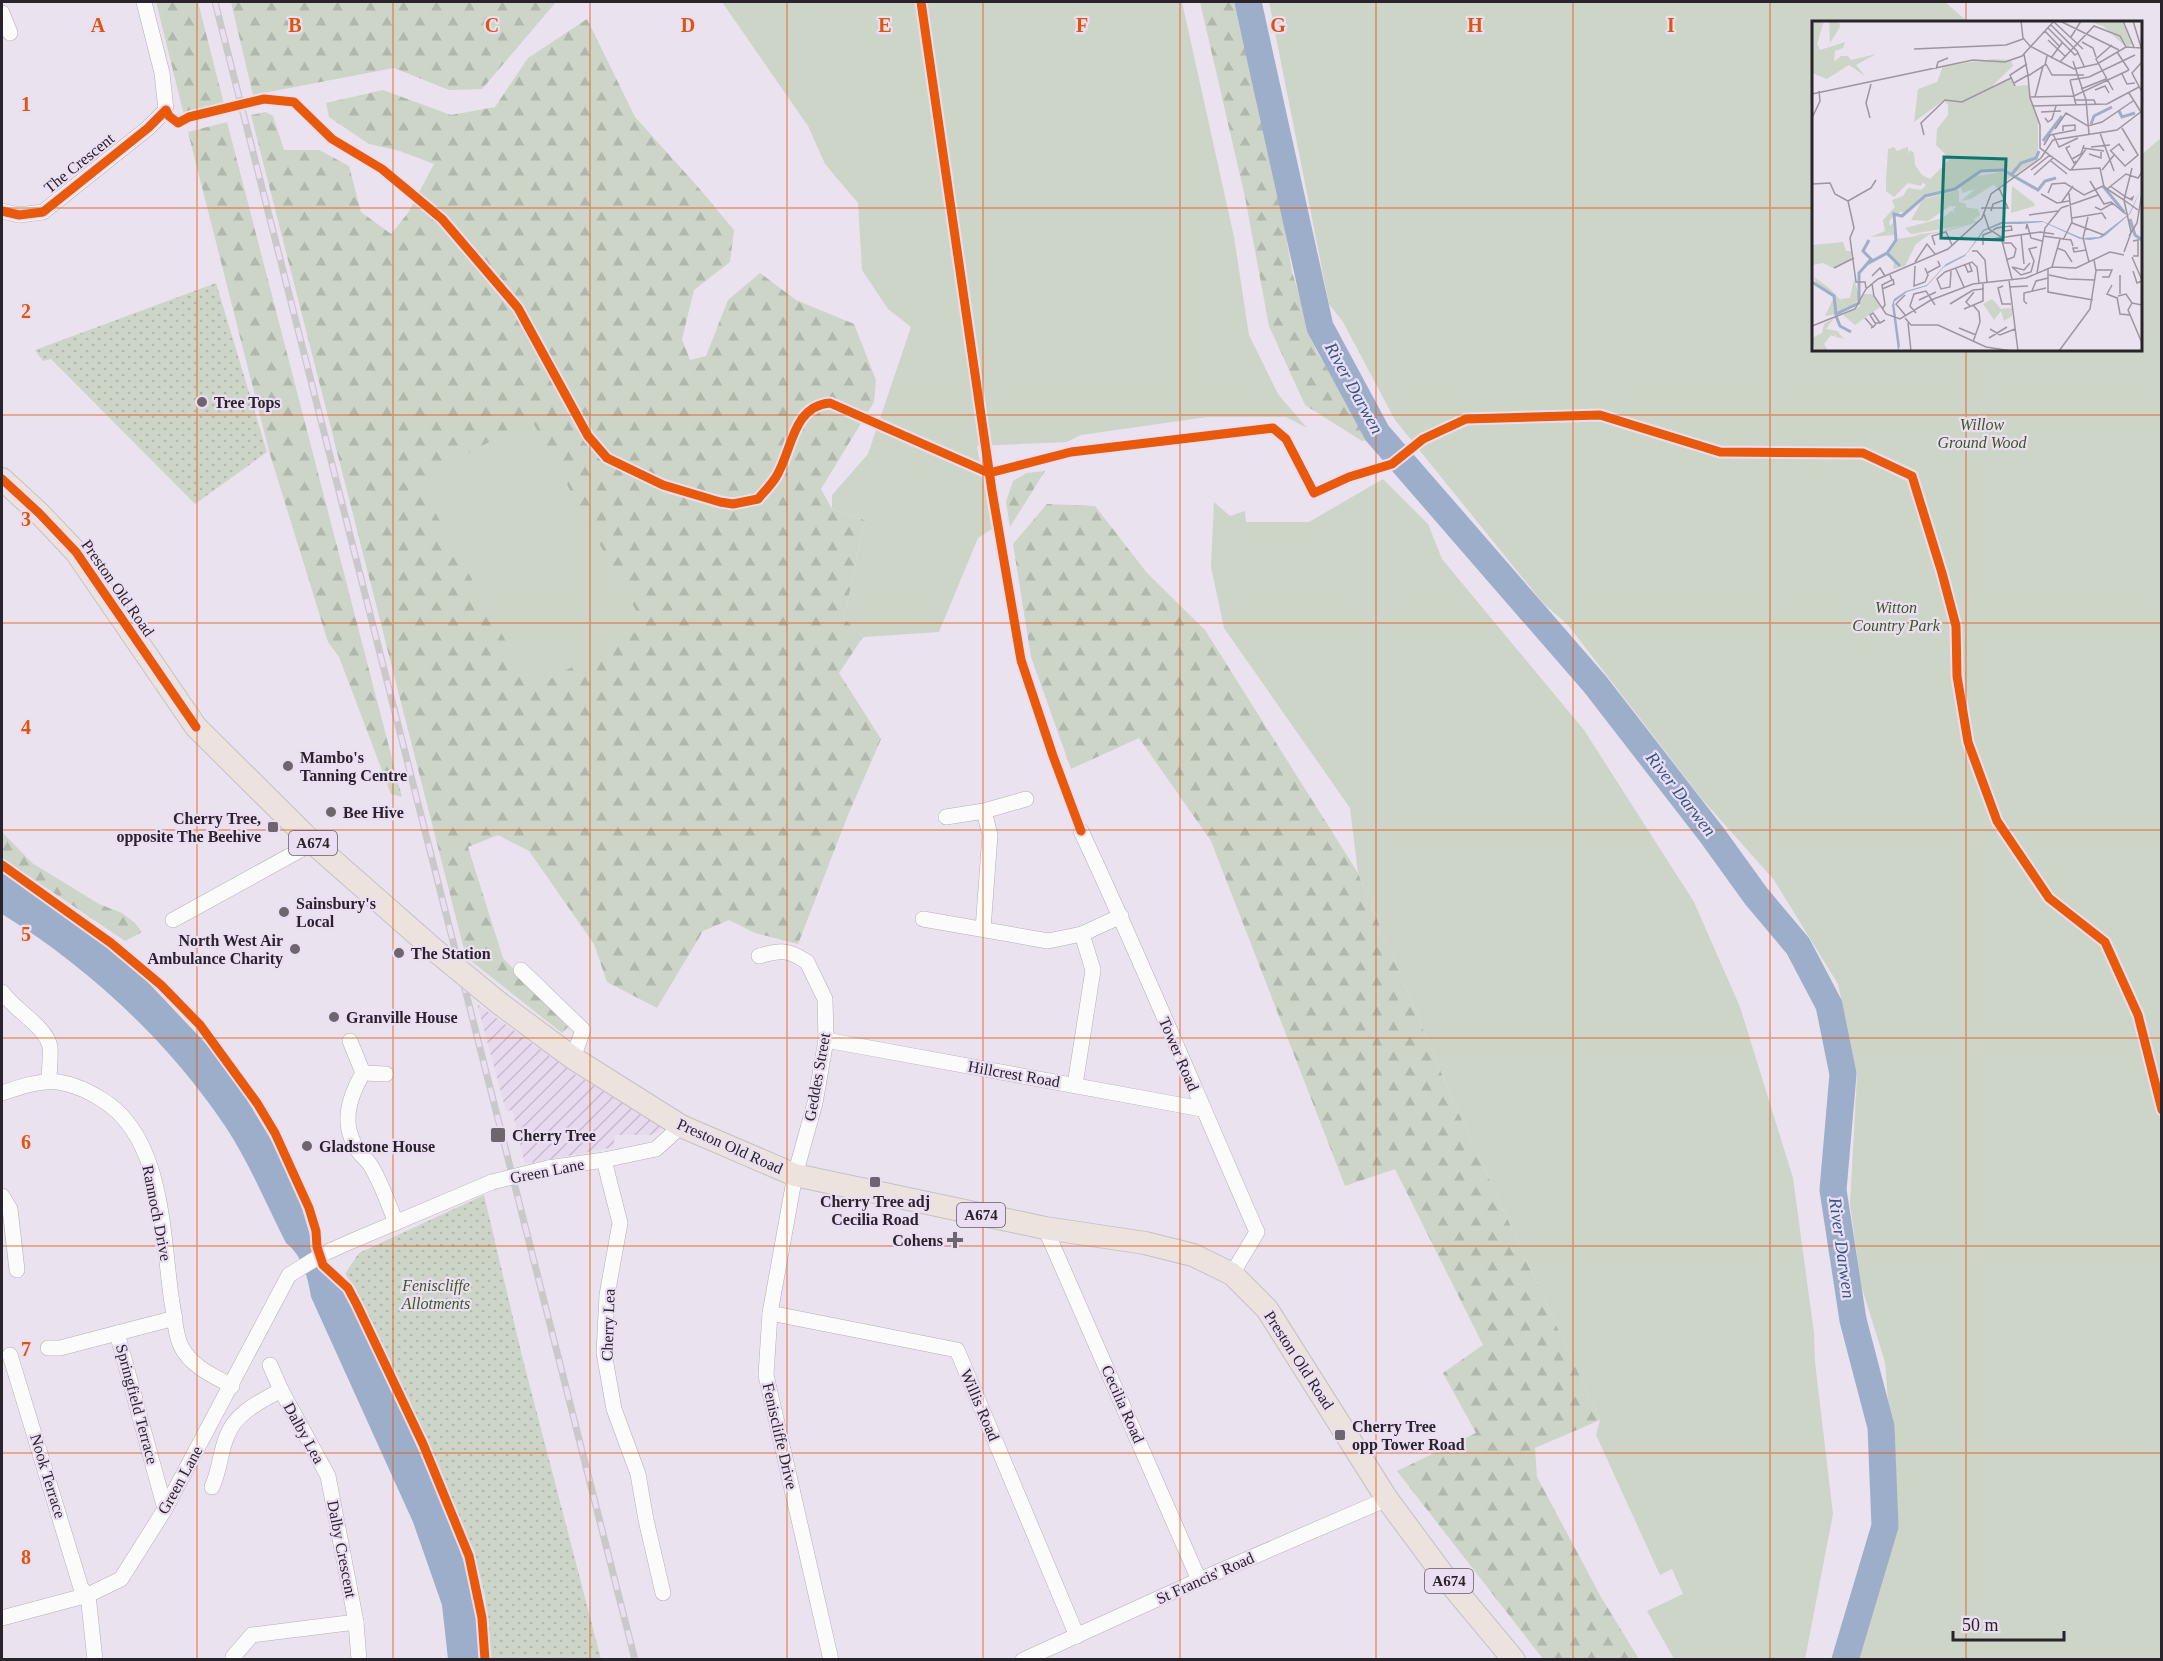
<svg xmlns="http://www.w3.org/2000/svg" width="2163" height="1661" viewBox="0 0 2163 1661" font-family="'Times New Roman',serif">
  <defs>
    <pattern id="industrial-furrows" width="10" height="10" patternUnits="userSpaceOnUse" patternTransform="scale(1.5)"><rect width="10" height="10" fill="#e7daef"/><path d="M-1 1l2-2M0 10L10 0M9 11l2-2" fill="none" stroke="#c6bbcd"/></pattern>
    <pattern id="grass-dots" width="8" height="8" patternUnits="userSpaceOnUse" patternTransform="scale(1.5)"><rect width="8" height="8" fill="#cdd5c8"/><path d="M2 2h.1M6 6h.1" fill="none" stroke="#b0b7ac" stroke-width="1.8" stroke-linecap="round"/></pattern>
    <pattern id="forest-firs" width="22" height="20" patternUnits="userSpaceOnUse" patternTransform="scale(1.5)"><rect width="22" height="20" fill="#cdd5c8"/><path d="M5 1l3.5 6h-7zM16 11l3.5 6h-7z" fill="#b0b7ac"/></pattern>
  </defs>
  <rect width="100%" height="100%" fill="#eae2ee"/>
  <!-- industrial -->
  <polygon fill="url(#industrial-furrows)" points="477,1004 576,1075 660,1125 660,1130 657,1133 650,1135 614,1135 614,1147 525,1164 512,1110 506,1111"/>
  <!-- grass -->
  <g fill="url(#grass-dots)">
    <polygon points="216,283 267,452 195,504 51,359 43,361 35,350"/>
    <polygon points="484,1195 522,1356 601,1659 491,1659 485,1596 473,1549 399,1381 356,1289 345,1274 359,1253"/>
  </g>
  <!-- forest -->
  <g fill="url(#forest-firs)">
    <polygon points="156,2 198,2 224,104 184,115"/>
    <polygon points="231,2 556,2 482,89 449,90 394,68 253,95"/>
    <polygon points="1200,2 1234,2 1279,194 1292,272 1316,350 1369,440 1362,441 1305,405 1269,326 1245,197"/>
    <polygon points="587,19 635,117 698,187 734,230 730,262 694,290 682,339 690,360 706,356 728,300 760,273 796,300 854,324 876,380 874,402 821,489 832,509 865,520 844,618 863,637 839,673 881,739 848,815 798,944 755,933 729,920 703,931 657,1008 607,982 594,944 529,851 498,835 468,847 503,958 568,1027 562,1033 466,957 251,115 266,112 273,116 284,150 319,150 349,166 361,212 391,234 408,213 434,164 400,151 369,144 329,117 326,103 383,90 451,115 495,107 528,58"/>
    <polygon points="227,122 402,797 391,794 339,657 328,642 269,451 188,132"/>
    <polygon points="1045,471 1010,527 1006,502 1013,481 1027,473"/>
    <polygon points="1047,504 1095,506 1147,573 1205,630 1358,873 1452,1098 1600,1420 1535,1448 1537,1477 1601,1597 1639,1659 1543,1659 1397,1471 1476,1433 1443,1373 1483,1345 1395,1169 1345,1186 1211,841 1139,738 1071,769 1031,657 1013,544"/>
    <polygon points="2,832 32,863 99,904 122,913 135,923 142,932 125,941 2,858"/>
  </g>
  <!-- park -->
  <g fill="#cdd5c8">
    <polygon points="722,2 1182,2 1234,237 1249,335 1278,394 1307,428 1286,417 1207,417 1081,435 1067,442 977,446 992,529 978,538 939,632 863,637 844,618 865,520 832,509 832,495 868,454 911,327 888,309 862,270 858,203 825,164 808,126"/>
    <polygon points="1269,2 1945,2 1968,22 1814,22 1814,350 2140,350 2141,155 2161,138 2161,1659 1856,1659 1891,1547 1893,1466 1885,1362 1861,1285 1850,1204 1857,1075 1838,984 1774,880 1702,799 1568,625 1543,603 1395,420 1343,322 1329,304"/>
    <polygon points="531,419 645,627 532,689 418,481"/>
    <polygon points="1383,479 1428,524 1442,559 1584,730 1694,902 1740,1007 1793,1178 1814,1333 1815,1362 1833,1514 1805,1659 1674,1659 1647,1611 1683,1594 1672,1569 1660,1575 1596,1435 1600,1420 1452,1098 1358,873 1350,808 1224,628 1211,567 1214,502 1230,516 1245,511 1246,522 1309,522"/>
  </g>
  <!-- water -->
  <path fill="#9daecb" d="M2,871L97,936L142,976L210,1048L235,1080L279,1153L298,1195L319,1265L326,1275L341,1287L352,1303L444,1507L463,1559L473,1594L481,1659H448L442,1605L413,1522L311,1297C308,1277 302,1255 286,1243C266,1204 249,1162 225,1126C168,1041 88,967 2,914Z"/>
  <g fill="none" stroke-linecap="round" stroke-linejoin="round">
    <!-- river -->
    <polyline stroke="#9daecb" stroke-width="27" points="1248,2 1320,327 1377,433 1595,684 1712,835 1756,896 1798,946 1829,1005 1843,1074 1833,1190 1853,1320 1881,1427 1885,1526 1845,1660"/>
    <!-- minor casing -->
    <g stroke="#b4aeb6" stroke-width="16">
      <g id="minor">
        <polyline points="2,13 10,33"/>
        <polyline points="2,211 19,215 43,212 148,128 166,110 162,73 144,2"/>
        <polyline points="946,817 984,811 1026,799"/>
        <path d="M1081,831C1143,963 1198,1098 1257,1232L1232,1274"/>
        <polyline points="923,919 1048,941 1082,934 1121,916"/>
        <polyline points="173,920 313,843"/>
        <polyline points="983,929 990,835 984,811"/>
        <path d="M759,956C780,950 788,949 807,962L825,999L826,1040L815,1103L795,1175L770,1313L766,1375L831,1660"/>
        <polyline points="521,970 583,1030 573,1058"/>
        <path d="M2,992C14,1010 47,1027 50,1047C51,1058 49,1070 49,1080"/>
        <polyline points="826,1040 1202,1109"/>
        <polyline points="350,1041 363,1073"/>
        <path d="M386,1074L363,1073C348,1099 340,1125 359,1152C362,1156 366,1159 369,1163C381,1181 388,1203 396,1223"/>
        <polyline points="1075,1085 1093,970 1082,934"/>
        <path d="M2,1093C43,1079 62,1075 101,1099C165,1137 162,1238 172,1303C175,1317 175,1336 182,1348C192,1367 214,1376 232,1386"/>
        <polyline points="604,1160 620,1223 607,1295 604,1353 614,1409 638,1474 646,1520 663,1593"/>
        <polyline points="548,1168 604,1160 656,1149 681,1126"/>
        <polyline points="2,1196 10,1209 17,1270"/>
        <polyline points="1045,1228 1199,1580"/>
        <polyline points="770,1313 957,1350 1077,1636"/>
        <polyline points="117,1333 165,1509"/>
        <polyline points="48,1348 60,1348 175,1318"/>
        <polyline points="10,1355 81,1588 88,1595"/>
        <polyline points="270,1365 281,1390 328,1476 356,1622 359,1660"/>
        <path d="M212,1487C220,1470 220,1452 227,1436C236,1412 260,1402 281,1390"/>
        <polyline points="88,1595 95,1660"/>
        <polyline points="2,1618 88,1595 121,1579 165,1509 289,1275 325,1253 352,1241 492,1182"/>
        <polyline points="233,1660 233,1657 252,1635 356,1622"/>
        <polyline points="1023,1660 1199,1580 1387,1499"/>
      </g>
    </g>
    <!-- primary casing -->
    <g stroke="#c5c1c6" stroke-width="24">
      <g id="primary">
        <polyline points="2,479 39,513 76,552 196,727 313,843 437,952"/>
        <polyline points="499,1003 573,1058 681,1126 795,1175 1045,1228 1145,1243 1193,1255 1232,1274 1267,1309 1387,1499 1444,1576 1514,1660"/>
      </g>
    </g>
    <!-- minor -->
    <use href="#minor" stroke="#fcfbfc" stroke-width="15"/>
    <!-- primary -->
    <use href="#primary" stroke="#ece3df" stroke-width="22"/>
    <!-- rail casing -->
    <g stroke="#cbc8cb" stroke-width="7">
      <polyline id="rail" points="215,2 635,1660"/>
    </g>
    <!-- rail -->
    <use href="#rail" stroke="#ebdef2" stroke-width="4.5" stroke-dasharray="14" stroke-linecap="butt"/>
    <!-- minor-bridge casing -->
    <g stroke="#b4aeb6" stroke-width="16" stroke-linecap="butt">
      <polyline id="minor-bridge" points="492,1182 548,1168"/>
    </g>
    <!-- primary-bridge casing -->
    <g stroke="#c5c1c6" stroke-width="24" stroke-linecap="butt">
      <polyline id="primary-bridge" points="437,952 499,1003"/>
    </g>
    <!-- minor-bridge -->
    <use href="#minor-bridge" stroke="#fcfbfc" stroke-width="15"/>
    <!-- primary-bridge -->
    <use href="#primary-bridge" stroke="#ece3df" stroke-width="22"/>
    <!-- cycleway casing -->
    <g stroke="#ebdef2" stroke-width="13">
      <g id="cycleway">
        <polyline points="921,2 992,491 1021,660 1053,756 1081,831"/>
        <path d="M2,211L19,215L43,212L148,128L166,110L169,116L178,123L189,117L264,99L294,102L332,139L382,169L442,219L518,308L588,436L607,458L663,485L720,502L733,504L758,499C764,492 771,485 776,477C792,452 792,406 830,403L989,473L1071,452L1273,428L1286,439L1314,493L1349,477L1392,464L1423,439L1466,419L1600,415L1720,452L1863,453L1912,476L1942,573L1956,626L1957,676L1968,742L1997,821L2049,898L2105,942L2138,1015L2162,1110"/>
        <polyline points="2,479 39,513 76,552 196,727"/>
        <polyline points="2,865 111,943 161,985 200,1025 257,1103 275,1133 309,1208 316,1231 317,1247 323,1265 348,1288 357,1305 423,1444 469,1556 482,1618 485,1660"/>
      </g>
    </g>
    <!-- cycleway -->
    <use href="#cycleway" stroke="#e8590c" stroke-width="9"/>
  </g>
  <!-- grid -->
  <path fill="none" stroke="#de560e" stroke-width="1.5" stroke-opacity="0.55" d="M197,2V1660M393,2V1660M590,2V1660M787,2V1660M983,2V1660M1180,2V1660M1376,2V1660M1573,2V1660M1770,2V1660M1966,2V22M2,208H1814M2140,208H2162M1966,350V1660M2,415H2162M2,623H2162M2,830H2162M2,1038H2162M2,1246H2162M2,1453H2162"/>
  <!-- markers -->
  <g fill="#6d666f" stroke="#ebdef2" stroke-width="2">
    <circle cx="202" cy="402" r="6"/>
    <circle cx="288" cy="766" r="6"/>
    <circle cx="331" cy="812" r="6"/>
    <rect x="267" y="821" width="12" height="12" rx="3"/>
    <circle cx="284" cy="912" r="6"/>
    <circle cx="295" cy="949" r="6"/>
    <circle cx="399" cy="953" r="6"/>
    <circle cx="334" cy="1017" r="6"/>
    <rect x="490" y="1127" width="16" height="16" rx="3"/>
    <circle cx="307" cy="1146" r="6"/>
    <rect x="869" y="1176" width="12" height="12" rx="3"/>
    <path d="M952 1231h6v6h6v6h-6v6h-6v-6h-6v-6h6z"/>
    <rect x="1334" y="1429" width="12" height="12" rx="3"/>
  </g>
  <g text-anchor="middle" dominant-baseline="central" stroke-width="4.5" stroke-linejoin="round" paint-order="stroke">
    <!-- shield labels -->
    <g fill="#ebdef2" stroke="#635c67" stroke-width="1.5">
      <rect x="289" y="831" width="48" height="24" rx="4.5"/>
      <rect x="957" y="1203" width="48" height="24" rx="4.5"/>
      <rect x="1425" y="1569" width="48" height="24" rx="4.5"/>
    </g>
    <g font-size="15" font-weight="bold" fill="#29242b">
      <text x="313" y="843">A674</text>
      <text x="981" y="1215">A674</text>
      <text x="1449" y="1581">A674</text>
    </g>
    <!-- street labels -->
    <g font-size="16" fill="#29242b" stroke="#ebdef2">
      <text transform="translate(79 163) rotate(-39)">The Crescent</text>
      <text transform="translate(118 588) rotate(55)">Preston Old Road</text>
      <text transform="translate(1179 1054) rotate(67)">Tower Road</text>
      <text transform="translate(1014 1074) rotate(10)">Hillcrest Road</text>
      <text transform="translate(817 1077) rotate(-80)">Geddes Street</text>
      <text transform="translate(730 1146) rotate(24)">Preston Old Road</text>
      <text transform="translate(547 1171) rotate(-11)">Green Lane</text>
      <text transform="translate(157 1213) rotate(79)">Rannoch Drive</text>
      <text transform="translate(608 1325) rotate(-88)">Cherry Lea</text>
      <text transform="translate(1299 1360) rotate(57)">Preston Old Road</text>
      <text transform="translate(137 1404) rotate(75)">Springfield Terrace</text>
      <text transform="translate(1123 1404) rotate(66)">Cecilia Road</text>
      <text transform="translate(980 1405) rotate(67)">Willis Road</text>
      <text transform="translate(304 1433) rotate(61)">Dalby Lea</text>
      <text transform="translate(780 1436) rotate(77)">Feniscliffe Drive</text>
      <text transform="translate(48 1476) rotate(73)">Nook Terrace</text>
      <text transform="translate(180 1480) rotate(-61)">Green Lane</text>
      <text transform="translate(342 1549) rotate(79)">Dalby Crescent</text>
      <text transform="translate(1205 1578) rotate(-24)">St Francis' Road</text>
    </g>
    <!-- poi labels -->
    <g font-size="16" font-weight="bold" fill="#29242b" stroke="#ebdef2" text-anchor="start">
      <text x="214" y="402">Tree Tops</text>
      <text x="300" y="757">Mambo's<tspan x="300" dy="18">Tanning Centre</tspan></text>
      <text x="343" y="812">Bee Hive</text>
      <text x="261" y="818" text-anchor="end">Cherry Tree,<tspan x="261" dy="18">opposite The Beehive</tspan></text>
      <text x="296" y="903">Sainsbury's<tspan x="296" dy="18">Local</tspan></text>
      <text x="283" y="940" text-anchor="end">North West Air<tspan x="283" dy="18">Ambulance Charity</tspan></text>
      <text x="411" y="953">The Station</text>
      <text x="346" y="1017">Granville House</text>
      <text x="512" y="1135">Cherry Tree</text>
      <text x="319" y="1146">Gladstone House</text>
      <text x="875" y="1201" text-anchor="middle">Cherry Tree adj<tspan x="875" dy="18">Cecilia Road</tspan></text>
      <text x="943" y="1240" text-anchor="end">Cohens</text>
      <text x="1352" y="1426">Cherry Tree<tspan x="1352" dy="18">opp Tower Road</tspan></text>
    </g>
    <!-- park labels -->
    <g font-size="16" font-style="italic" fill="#3a5920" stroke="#ebdef2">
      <text x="1982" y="424">Willow<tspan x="1982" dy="18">Ground Wood</tspan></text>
      <text x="1896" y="607">Witton<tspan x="1896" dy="18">Country Park</tspan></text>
      <text x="436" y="1285">Feniscliffe<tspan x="436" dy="18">Allotments</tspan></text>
    </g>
    <!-- water labels -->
    <g font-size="18" font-style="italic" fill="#2e5686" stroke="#ebdef2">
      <text transform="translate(1354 388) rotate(61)">River Darwen</text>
      <text transform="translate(1681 794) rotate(52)">River Darwen</text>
      <text transform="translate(1842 1248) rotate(82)">River Darwen</text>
    </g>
  </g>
  <!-- overview -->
  <g transform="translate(1812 21)">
    <rect width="330" height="330" fill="#eae2ee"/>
    <path d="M118,213L104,223L93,245L81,248L82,241L74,234L84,218ZM31,221L34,230H40L39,239L21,247L11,242L0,244V224Z" fill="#cdd5c8"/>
    <path d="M0,0H12L5,23L8,29L33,21L31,27L23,30L22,41L29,35H36L39,39L64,33L44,44L53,55L37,44L15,58L0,52ZM17,0H27L28,6L18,22ZM199,156L186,167L181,164L159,178L149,180L164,167ZM145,185L166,188L168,194L161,199L166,201L147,207L110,215L102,214L124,211L155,204L99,213L93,207L131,197L139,190L144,192L141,189ZM83,186L89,191L82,193L77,201L78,205L81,202L82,214L58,216L73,210L71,199ZM2,256L17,267L35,286L29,290L31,292L13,295L22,276L24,286V277L4,262ZM42,258L48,278L36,287L28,278L38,277ZM180,278L189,288L200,287V295L192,300L189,290L182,299L171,283ZM22,297L14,308L25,310L32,318L24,316V312L23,316L19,314L12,323L16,330H3L0,317L10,312L12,303Z" fill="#cdd5c8"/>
    <path d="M82,126L85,130L96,126L98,152L111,161L109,165L96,162L82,176L74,170V161L76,128Z" fill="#cdd5c8"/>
    <path d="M276,0H310L321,23L314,26L291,5ZM182,38L199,39L201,45L179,66L199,57L204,65L216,64L226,101V138L202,154L190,148L169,150L143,168L109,176L92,192L84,189L80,179L91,175L96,167L109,169L114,164L98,152L94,141L98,129L102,132L103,144L110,154L118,158L138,138L124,124L125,108L136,94V84L132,79L102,101L106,68L125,61L131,45ZM188,151L195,152L200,156L150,172L149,166L165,155ZM200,165L222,182L223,185L199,192ZM147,169V181L154,183V186L138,185L116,200L99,199L111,178ZM51,273H61L68,286L43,304L31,294L48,285Z" fill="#cdd5c8"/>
    <path d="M330,166L318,193L294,214L289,217L278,219L268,218L231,201L209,203H190L172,210L153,235L132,246L115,265L95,271L82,281L88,325L86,330L80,284L82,278L94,270L115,264L134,243L154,233L171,209L189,201L230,200L270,217L287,216L317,193Z" fill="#9daecb"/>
    <path fill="none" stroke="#9daecb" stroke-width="3" d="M307,90L310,96L323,92M279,103L282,95L300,86M231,120L250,95M200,153L209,142L224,137L227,130M291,165L312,191M318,198L323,214L330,219M75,232L88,245M55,243L59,238L51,230L57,219M0,261L22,275L24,293L47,282V252L55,243L75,232L84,219L82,193L90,195L113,175L143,168L169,150L191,149L226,169L233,160L244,157M24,295L28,305L39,311"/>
    <path fill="none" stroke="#9d96a0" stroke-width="1.5" d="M209,0L211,17L218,25L262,48L285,43L314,26L330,27M248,0L307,29M311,0L322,26M321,0L329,26M242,1L271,28M239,4L265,30L273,47M236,7L263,34L266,32M233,10L247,25M259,16L269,0M236,19L254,36M270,21L281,27L284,36M300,24L284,38L301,69M102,28L194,24L211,18M305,31L317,49M235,35L233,44L216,55L218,77L228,104V127L258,149L288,147L292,166L312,179L319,211M239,37L250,22M261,40L274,79L277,113M248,41L282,5L308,15L314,26M330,41L320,52L330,71M234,43L240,54H272M124,48L126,41L136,37M310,53L315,63L323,62M258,59L277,56L323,34M258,59L264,84M202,62L216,54L212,33M203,65L198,54L215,43M269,68L294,58M283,69L293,65L297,72M317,72L329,91M0,73L161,39L193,41L210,35L242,0M218,76L262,75L317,49M223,76L231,45M262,79H282L284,84M221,85L295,83L327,66M229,91L249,90M0,97L8,80L7,70M58,97L54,82L59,63M233,97L236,101L240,98L244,85M243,108L254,92L276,105L290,101L321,80M251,110V105L263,104V110M288,112L302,150M241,113L247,126L266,117M112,114L109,102L133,79L150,81L199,57M232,124L238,114L263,109M258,125L254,127L262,142L264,140M279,126L298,124M271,127L292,130M298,130L307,123L312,130M299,130L313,145L326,134L310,107M277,133L289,137V131M260,138L269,133L272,124M239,140L255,153M320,147L312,179L326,189M219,149L238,134M259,149L274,128M290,149L302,134M222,154L241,137M278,160L292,183L299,181L314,193M0,163L18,162L23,173L36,180L42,207L38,217L44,261H53L54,267M298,165L314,176L320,179L321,176L318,178M295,168L314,153L326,157L330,151M236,172L240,163L253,162L272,174L291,165M229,173L245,182L257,180M36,180L59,167L64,159M249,182L261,165M283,186L289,189L301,182M169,187H196L187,167M249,187L286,174M179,190L181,183L192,179M172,193L177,208L189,216L200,258M217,194L246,190M276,196L271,217L277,241M260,197L290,192L294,198M260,202L292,214M214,208L215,203L219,217L230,220M181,209L185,207L190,206L199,205L200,209L192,210L190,206M209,213L212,243M231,215L259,219L261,225M317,215L325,202L330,172M180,218L228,211L242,213M251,219L260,201L257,172M321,220L326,219V235H321M191,222H199L204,228L202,236L194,239M123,224L120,215L134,211L140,224M171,224V214L181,210M245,227L253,230L260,241M266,227H261L262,231L274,229M160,230H165L173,239L175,261M312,231L319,212M320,236L330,259M103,241L115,223L123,233M153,244L156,251L160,250L157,242M103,245L102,265L113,261L116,254L113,247M200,246L209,254L219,251L222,240L217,228L225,226M200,246L212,249L218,242M240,246L248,218M22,247L42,237M144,248L152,266M236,248V271L281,279M284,249H300L297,256H290M139,250L138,266L129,268L125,258L133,251L160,241L165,246L167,262M321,250L325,262L330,260M115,252L128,245L126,240M225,252L233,207L249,187M237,254L256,258M60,255L68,247L73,255M256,258L283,259M197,259L206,330M60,263L62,275L74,293L88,298L119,279L161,263L214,257L240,246L264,247L298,231L312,234M300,264L295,273L305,277M191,265L186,267L190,283H199M197,266L216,265M70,268L82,263L81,258M220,270L224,260L236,257M308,273V254M93,274L84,283L94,295M306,275L314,273L320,282M305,276L308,293L318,294M107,279L124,271M138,283L161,269L172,268M215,283L212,280V272L234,267M161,284L167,291L168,301L161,321M330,284L320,282L316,289L330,322M158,285L154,281L162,271M70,288L73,284L70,264L80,259L78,254M152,288L171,280V262M104,292L98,285L102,273L114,270L123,284M53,297L61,306L59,307L61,306L63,304L64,302M93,297L99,304H126L174,326L200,330M68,302L61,292L58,294L63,302H68L73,299M96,302L99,330M0,305L43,288L54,268L66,258L136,228L170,197L179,173L229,137L241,119L305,109L330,90M147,307L164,314M178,308L188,314L203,308M177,317L195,306M247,330L278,288L284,250L282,239"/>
    <path fill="#0f766e" fill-opacity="0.15" stroke="#0f766e" stroke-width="3" d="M132,136L194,138L191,219L129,217Z"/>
    <rect width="330" height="330" fill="none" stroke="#29242b" stroke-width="3"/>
  </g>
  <g font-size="20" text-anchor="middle" font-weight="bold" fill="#de560e" stroke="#ebdef2" stroke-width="4.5" stroke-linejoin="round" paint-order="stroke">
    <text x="98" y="32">A</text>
    <text x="295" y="32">B</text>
    <text x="492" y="32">C</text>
    <text x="688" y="32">D</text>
    <text x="885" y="32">E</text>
    <text x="1082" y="32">F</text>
    <text x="1278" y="32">G</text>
    <text x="1475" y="32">H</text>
    <text x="1671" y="32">I</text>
    <text x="26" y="111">1</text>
    <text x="26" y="318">2</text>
    <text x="26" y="526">3</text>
    <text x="26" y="734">4</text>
    <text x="26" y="941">5</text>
    <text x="26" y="1149">6</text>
    <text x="26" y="1356">7</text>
    <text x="26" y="1564">8</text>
  </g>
  <!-- border -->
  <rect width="2163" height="1661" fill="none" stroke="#29242b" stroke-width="6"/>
  <!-- scale -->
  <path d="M1953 1631v9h111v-9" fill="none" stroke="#29242b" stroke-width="3"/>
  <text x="1962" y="1631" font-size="18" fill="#29242b" stroke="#ebdef2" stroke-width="4.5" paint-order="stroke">50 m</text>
</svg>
